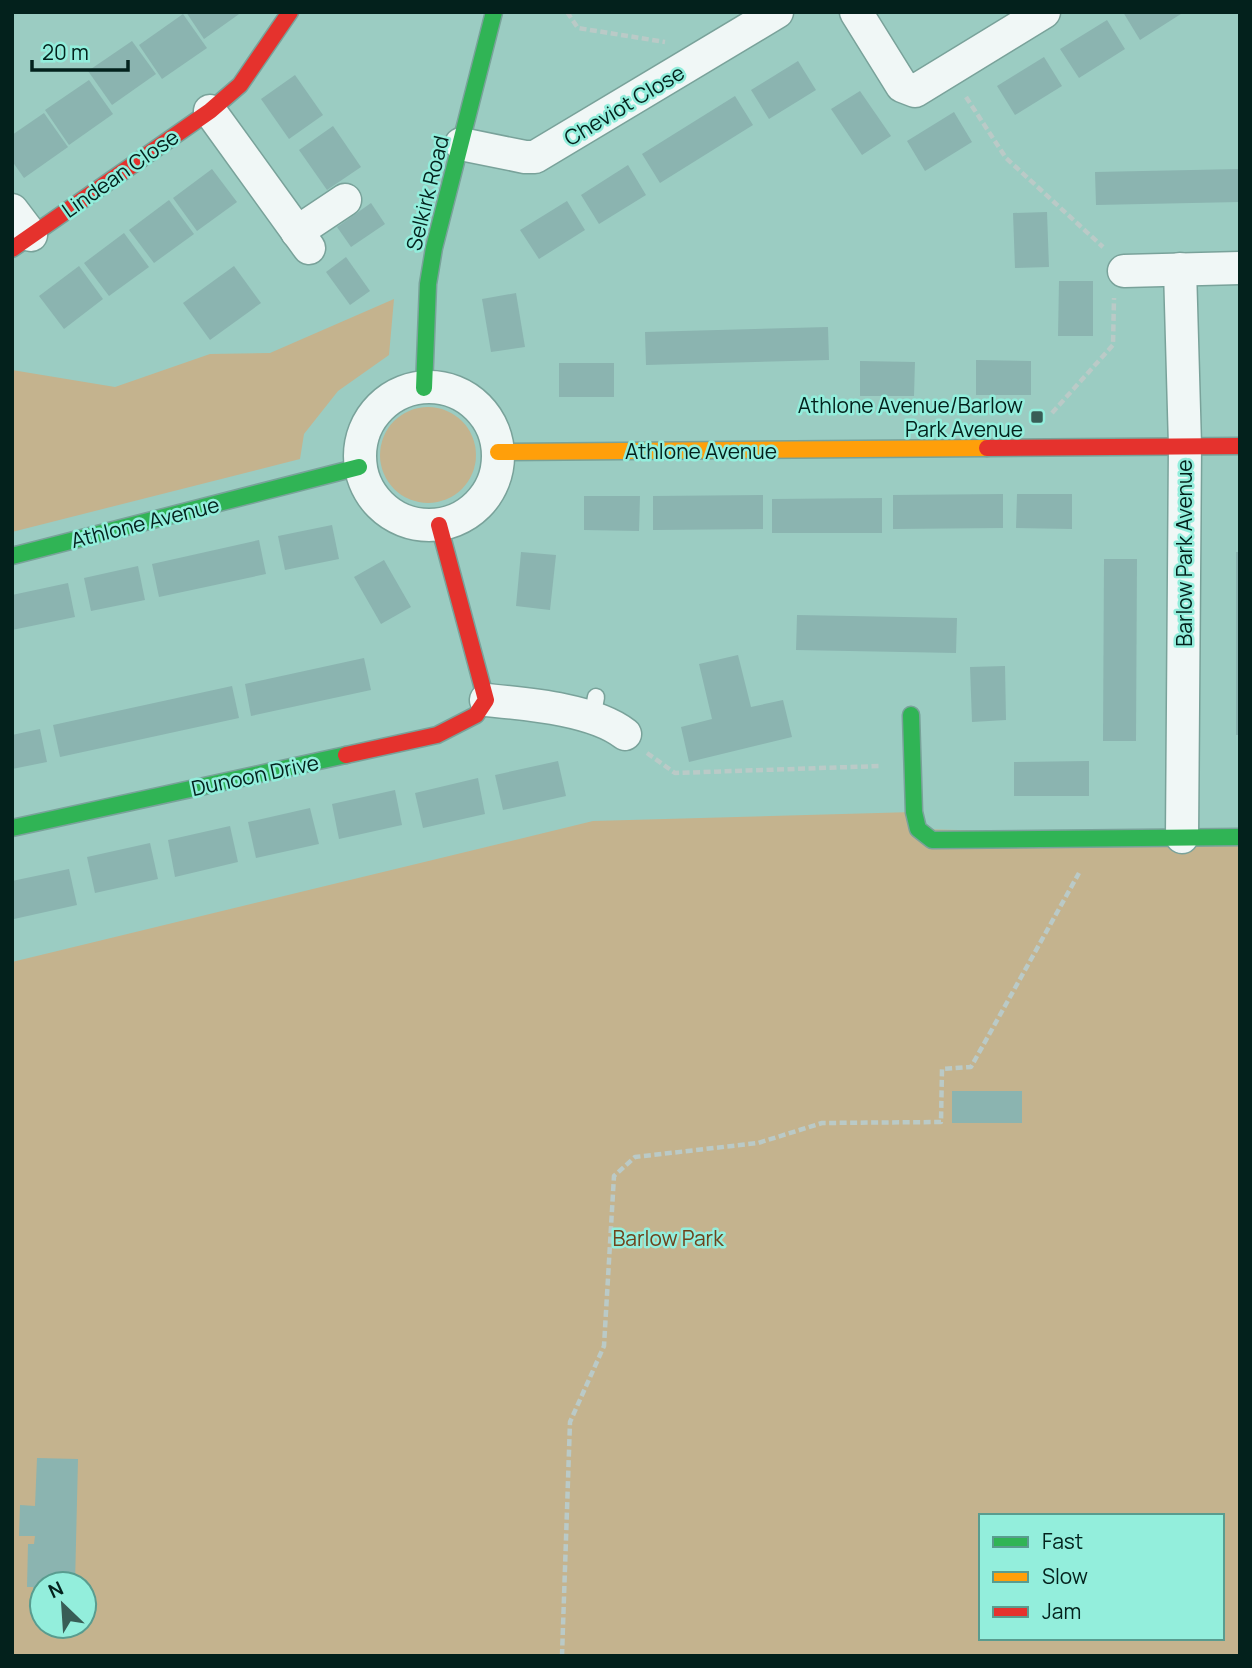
<svg xmlns="http://www.w3.org/2000/svg" width="1252" height="1668" viewBox="0 0 1252 1668" font-family="Manrope,sans-serif">
  <rect width="100%" height="100%" fill="#9bccc2"/>
  <!-- green -->
  <g fill="#c4b38e" fill-rule="evenodd">
    <polygon points="394,299 389,355 338,391 304,434 300,459 12,532 12,370 115,387 210,354 270,353"/>
    <circle cx="428" cy="455" r="48"/>
    <path d="M914,812L918,829L1240,837V1656H12V962L593,821ZM981,1516H1222V1638H981ZM42,1584H84V1626H42Z"/>
  </g>
  <!-- building -->
  <g fill="#8bb4b0">
    <polygon points="186,12 242,12 204,39"/>
    <polygon points="1123,12 1184,12 1140,40"/>
    <polygon points="183,14 207,48 162,79 139,45"/>
    <polygon points="1107,20 1125,49 1079,78 1060,49"/>
    <polygon points="132,41 156,74 112,105 88,71"/>
    <polygon points="1044,57 1062,86 1015,115 997,86"/>
    <polygon points="798,61 816,90 769,119 751,90"/>
    <polygon points="295,75 323,115 289,139 261,99"/>
    <polygon points="89,80 113,114 69,145 45,110"/>
    <polygon points="860,91 891,136 862,155 831,109"/>
    <polygon points="735,96 753,125 660,183 642,154"/>
    <polygon points="954,112 972,142 925,171 907,141"/>
    <polygon points="44,113 68,147 24,178 12,161 12,135"/>
    <polygon points="333,126 361,167 327,190 299,150"/>
    <polygon points="628,165 646,195 599,224 581,195"/>
    <polygon points="212,169 237,202 197,231 173,198"/>
    <polygon points="1240,169 1240,202 1096,205 1095,172"/>
    <polygon points="169,200 194,234 154,263 129,230"/>
    <polygon points="567,201 585,230 539,259 520,230"/>
    <polygon points="371,203 385,224 351,247 337,227"/>
    <polygon points="1047,212 1049,267 1015,268 1013,213"/>
    <polygon points="124,233 149,267 109,296 84,263"/>
    <polygon points="346,257 370,291 350,305 326,272"/>
    <polygon points="79,266 103,299 64,329 39,296"/>
    <polygon points="234,266 261,303 210,340 183,303"/>
    <polygon points="1059,281 1093,281 1093,336 1058,336"/>
    <polygon points="516,293 525,347 491,352 482,299"/>
    <polygon points="828,327 829,360 646,365 645,332"/>
    <polygon points="976,360 1031,361 1031,395 976,395"/>
    <polygon points="860,361 915,362 914,396 860,396"/>
    <rect x="559" y="363" width="55" height="34"/>
    <polygon points="1003,494 1003,528 893,529 893,495"/>
    <polygon points="1017,494 1072,494 1072,529 1016,528"/>
    <polygon points="763,495 763,529 653,530 653,496"/>
    <polygon points="584,496 640,496 639,531 584,530"/>
    <polygon points="882,498 882,533 772,533 772,499"/>
    <polygon points="332,525 339,559 285,570 278,536"/>
    <polygon points="259,540 266,574 159,597 152,564"/>
    <polygon points="521,552 556,555 550,610 516,606"/>
    <rect x="1236" y="552" width="4" height="183"/>
    <polygon points="1104,559 1137,559 1136,741 1103,741"/>
    <polygon points="384,560 411,607 381,624 354,577"/>
    <polygon points="138,566 145,600 91,611 84,578"/>
    <polygon points="68,583 75,617 12,630 12,595"/>
    <polygon points="797,615 957,618 956,653 796,650"/>
    <polygon points="738,655 751,707 783,700 792,737 689,762 681,727 712,719 699,664"/>
    <polygon points="364,658 371,690 251,716 245,684"/>
    <polygon points="1005,666 1006,720 972,722 970,667"/>
    <polygon points="232,686 239,718 60,757 53,725"/>
    <polygon points="40,729 47,762 12,769 12,735"/>
    <polygon points="558,761 566,796 503,810 495,775"/>
    <polygon points="1089,761 1089,796 1014,796 1014,762"/>
    <polygon points="478,778 485,814 423,828 415,793"/>
    <polygon points="395,790 402,825 339,839 332,804"/>
    <polygon points="310,808 319,844 256,858 248,822"/>
    <polygon points="230,826 238,862 175,877 168,840"/>
    <polygon points="150,843 158,879 95,893 87,857"/>
    <polygon points="69,869 77,905 14,919 12,881"/>
    <rect x="952" y="1091" width="70" height="32"/>
    <polygon points="37,1458 78,1459 75,1584 42,1584 42,1596 33,1595 33,1587 27,1587 28,1544 34,1544 35,1536 19,1536 20,1505 35,1506"/>
  </g>
  <g fill="none" stroke-linecap="round" stroke-linejoin="round">
    <!-- lane casing -->
    <g stroke="#79a29a" stroke-width="19">
      <polyline id="lane" points="592,719 596,697"/>
    </g>
    <!-- street casing -->
    <g stroke="#79a29a" stroke-width="35">
      <g id="street">
        <polyline points="856,12 902,86 915,91 1044,12"/>
        <polyline points="210,111 309,248"/>
        <polyline points="461,144 525,157 535,157 777,12"/>
        <polyline points="12,210 31,235"/>
        <polyline points="297,232 345,200"/>
        <polyline points="1180,269 1185,446 1182,837"/>
        <polyline points="1124,271 1240,268"/>
        <circle cx="429" cy="456" r="69"/>
        <path d="M486,700C526,704 593,709 625,734"/>
      </g>
    </g>
    <!-- fast casing -->
    <g stroke="#79a29a" stroke-width="19">
      <g id="fast">
        <polyline points="424,388 428,284 434,248 494,12"/>
        <polyline points="12,556 359,467"/>
        <polyline points="911,715 914,812 918,829 932,840 1240,837"/>
        <polyline points="12,828 346,755"/>
      </g>
    </g>
    <!-- slow casing -->
    <g stroke="#79a29a" stroke-width="19">
      <polyline id="slow" points="498,452 987,448"/>
    </g>
    <!-- jam casing -->
    <g stroke="#79a29a" stroke-width="19">
      <g id="jam">
        <polyline points="12,249 210,111 240,85 290,12"/>
        <polyline points="987,448 1240,446"/>
        <polyline points="346,755 437,735 476,715 486,700 439,525"/>
      </g>
    </g>
    <!-- path -->
    <g stroke="#bacac7" stroke-width="4.5" stroke-dasharray="7 3.5" stroke-linecap="butt">
      <polyline points="567,12 578,28 665,42"/>
      <polyline points="966,97 1006,158 1103,247"/>
      <polyline points="1052,413 1113,345 1114,298"/>
      <polyline points="647,753 675,773 880,766"/>
      <polyline points="562,1656 570,1422 604,1346 614,1176 635,1157 758,1143 822,1123 941,1122 942,1069 971,1067 1079,873"/>
    </g>
    <!-- lane -->
    <use href="#lane" stroke="#f0f7f6" stroke-width="16"/>
    <!-- street -->
    <use href="#street" stroke="#f0f7f6" stroke-width="32"/>
    <!-- fast -->
    <use href="#fast" stroke="#30b455" stroke-width="16"/>
    <!-- slow -->
    <use href="#slow" stroke="#ff9f0a" stroke-width="16"/>
    <!-- jam -->
    <use href="#jam" stroke="#e5322d" stroke-width="16"/>
  </g>
  <!-- markers -->
  <rect fill="#385d56" stroke="#93eedc" stroke-width="2.5" x="1030" y="410" width="14" height="14" rx="3.5"/>
  <g text-anchor="middle" dominant-baseline="central" stroke-width="5" stroke-linejoin="round" paint-order="stroke">
    <!-- street labels -->
    <g font-size="21" fill="#03211c" stroke="#93eedc">
      <text transform="translate(624 105) rotate(-31)">Cheviot Close</text>
      <text transform="translate(120 173) rotate(-35)">Lindean Close</text>
      <text transform="translate(427 193) rotate(-76)">Selkirk Road</text>
      <text x="701" y="451">Athlone Avenue</text>
      <text transform="translate(145 522) rotate(-14)">Athlone Avenue</text>
      <text transform="translate(1184 553) rotate(-90)">Barlow Park Avenue</text>
      <text transform="translate(255 775) rotate(-12)">Dunoon Drive</text>
    </g>
    <!-- poi labels -->
    <g font-size="21" fill="#03211c" stroke="#93eedc" text-anchor="end">
      <text x="1023" y="405">Athlone Avenue/Barlow<tspan x="1023" dy="24">Park Avenue</tspan></text>
    </g>
    <!-- park labels -->
    <g font-size="21" fill="#6e431c" stroke="#93eedc">
      <text x="668" y="1238">Barlow Park</text>
    </g>
  </g>
  <!-- border -->
  <rect width="1252" height="1668" fill="none" stroke="#03211c" stroke-width="28"/>
  <!-- legend -->
  <rect x="979" y="1514" width="245" height="126" fill="#93eedc" stroke="#599c8f" stroke-width="2"/>
  <rect x="993" y="1537" width="35" height="10" fill="#30b455" stroke="#599c8f" stroke-width="2"/>
  <text x="1042" y="1549" font-size="21" fill="#03211c">Fast</text>
  <rect x="993" y="1572" width="35" height="10" fill="#ff9f0a" stroke="#599c8f" stroke-width="2"/>
  <text x="1042" y="1584" font-size="21" fill="#03211c">Slow</text>
  <rect x="993" y="1607" width="35" height="10" fill="#e5322d" stroke="#599c8f" stroke-width="2"/>
  <text x="1042" y="1619" font-size="21" fill="#03211c">Jam</text>
  <!-- north arrow -->
  <g transform="translate(63 1605) rotate(335)"><circle r="33" fill="#93eedc" stroke="#599c8f" stroke-width="2"/>
  <path d="M0-5L12 26L0 18L-12 26Z" fill="#385d56"/>
  <text y="-10" font-size="19" font-weight="bold" text-anchor="middle" fill="#03211c">N</text>
  </g>
  <!-- scale -->
  <path d="M32 60v10h96v-10" fill="none" stroke="#03211c" stroke-width="3.5"/>
  <text x="42" y="60" font-size="21" fill="#03211c" stroke="#93eedc" stroke-width="5" paint-order="stroke">20 m</text>
</svg>
